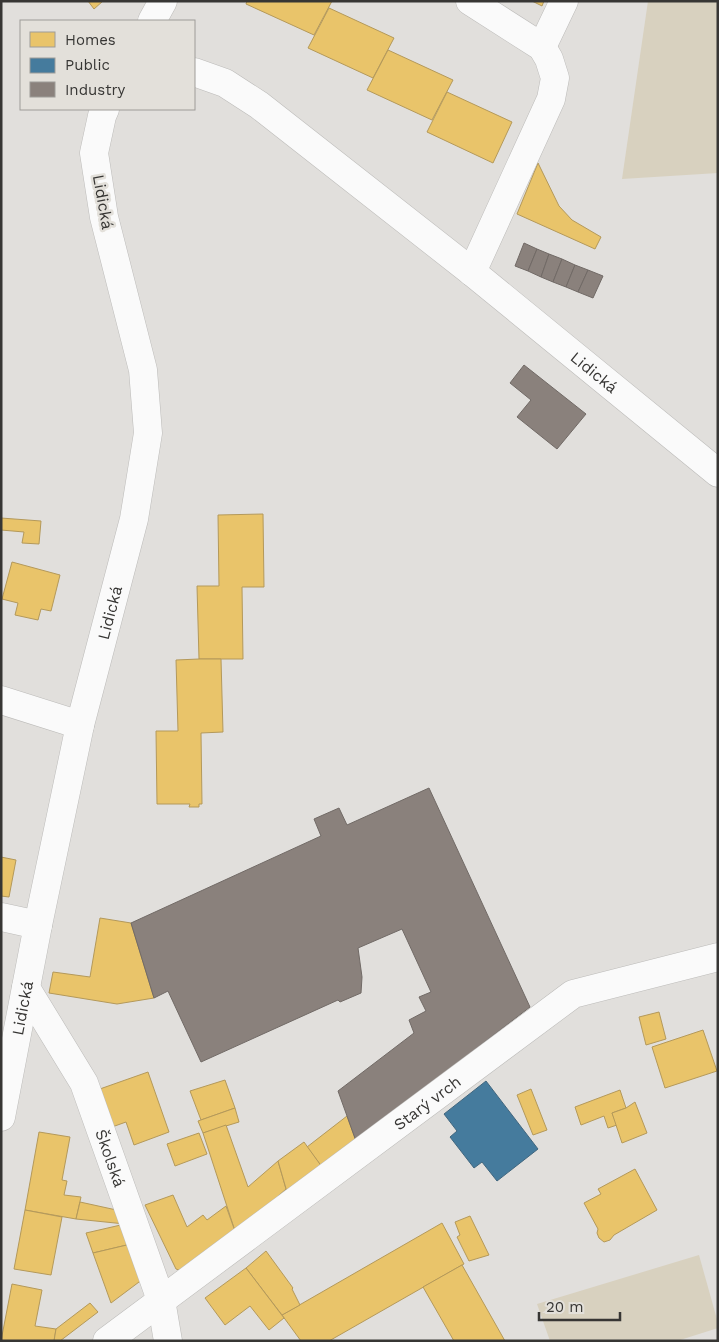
<svg xmlns="http://www.w3.org/2000/svg" width="719" height="1342" viewBox="0 0 719 1342" font-family="'Work Sans',sans-serif">
  <rect width="100%" height="100%" fill="#e1dfdc"/>
  <!-- green -->
  <g fill="#d8d1bf">
    <polygon points="648,1 718,1 718,173 622,179"/>
    <polygon points="699,1255 718,1323 718,1328 677,1341 550,1341 537,1304"/>
  </g>
  <!-- homes -->
  <g fill="#e9c46a" stroke="#b4995a">
    <polygon points="88,1 103,1 94,9"/>
    <polygon points="247,1 332,1 314,35 246,4"/>
    <polygon points="532,1 544,1 542,6"/>
    <polygon points="329,8 394,38 373,78 308,48"/>
    <polygon points="388,50 453,80 432,120 367,90"/>
    <polygon points="447,92 512,122 493,163 427,132"/>
    <polygon points="538,163 559,206 572,220 601,237 595,249 517,214"/>
    <polygon points="263,514 264,587 242,587 243,659 199,659 197,586 219,586 218,515"/>
    <polygon points="1,518 41,521 39,544 22,543 24,532 1,530"/>
    <polygon points="12,562 60,575 51,611 41,609 38,620 15,615 18,603 2,599"/>
    <polygon points="199,659 221,659 223,732 201,733 202,804 199,804 199,807 189,807 190,804 157,804 156,731 178,731 176,660"/>
    <polygon points="1,857 16,860 9,897 1,896"/>
    <polygon points="100,918 131,923 154,998 117,1004 49,993 53,972 90,977"/>
    <polygon points="659,1012 666,1039 646,1045 639,1017"/>
    <polygon points="703,1030 717,1071 665,1088 652,1047"/>
    <polygon points="148,1072 169,1132 134,1145 126,1122 112,1127 97,1090"/>
    <polygon points="225,1080 235,1108 201,1120 190,1091"/>
    <polygon points="531,1089 547,1130 533,1135 517,1095"/>
    <polygon points="620,1090 626,1108 612,1113 617,1125 608,1128 604,1116 581,1125 575,1107"/>
    <polygon points="635,1102 647,1133 622,1143 612,1113 626,1108"/>
    <polygon points="235,1108 239,1122 203,1133 198,1121"/>
    <polygon points="347,1116 356,1141 322,1167 307,1147"/>
    <polygon points="226,1125 248,1187 278,1161 286,1189 236,1234 203,1133"/>
    <polygon points="39,1132 70,1137 62,1180 67,1181 64,1195 81,1197 76,1219 25,1210"/>
    <polygon points="199,1133 207,1154 175,1166 167,1144"/>
    <polygon points="304,1142 322,1167 287,1192 278,1161"/>
    <polygon points="635,1169 657,1210 614,1235 610,1240 604,1242 599,1238 597,1233 598,1229 584,1203 601,1194 598,1189"/>
    <polygon points="173,1195 187,1227 203,1215 207,1220 226,1206 236,1234 185,1272 176,1269 145,1205"/>
    <polygon points="80,1202 121,1211 125,1224 76,1219"/>
    <polygon points="25,1210 62,1217 51,1275 14,1269"/>
    <polygon points="470,1216 489,1255 469,1261 457,1237 460,1235 455,1222"/>
    <polygon points="442,1223 464,1264 462,1265 329,1341 301,1341 282,1315"/>
    <polygon points="125,1224 131,1244 93,1253 86,1233"/>
    <polygon points="131,1244 143,1279 111,1303 93,1253"/>
    <polygon points="266,1251 293,1288 292,1289 300,1305 282,1315 246,1268"/>
    <polygon points="462,1265 505,1341 454,1341 423,1287"/>
    <polygon points="246,1268 284,1318 269,1330 250,1306 225,1325 205,1298"/>
    <polygon points="12,1284 42,1290 35,1326 56,1329 54,1341 1,1341"/>
    <polygon points="90,1303 98,1312 60,1341 54,1341 56,1329"/>
  </g>
  <!-- public -->
  <polygon fill="#457b9d" stroke="#41667e" points="486,1081 538,1149 497,1181 482,1162 474,1168 450,1137 457,1131 444,1114"/>
  <!-- industry -->
  <g fill="#8a817c" stroke="#716a66">
    <polygon points="524,243 537,249 528,271 515,266"/>
    <polygon points="537,249 549,254 541,277 528,271"/>
    <polygon points="549,254 562,259 553,282 541,277"/>
    <polygon points="562,259 575,265 566,287 553,282"/>
    <polygon points="575,265 588,270 578,292 566,287"/>
    <polygon points="588,270 603,276 593,298 578,292"/>
    <polygon points="524,365 586,414 557,449 517,417 531,400 510,383"/>
    <polygon points="429,788 530,1007 356,1141 338,1091 414,1033 409,1020 426,1011 419,997 431,992 402,929 358,948 362,977 361,993 340,1002 338,1000 201,1062 168,991 154,998 131,923 321,836 314,819 339,808 347,825"/>
  </g>
  <g fill="none" stroke-linecap="round" stroke-linejoin="round">
    <!-- minor casing -->
    <g stroke="#bcbbb9" stroke-width="29">
      <g id="minor">
        <polyline points="470,1 542,47 549,59 555,78 551,99 472,272"/>
        <polyline points="152,21 163,1"/>
        <polyline points="542,47 564,1"/>
        <path id="s1" d="M194,72L225,83L259,105L472,272L718,473"/>
        <polyline points="1,700 80,725"/>
        <polyline points="1,917 38,925"/>
        <path id="s2" d="M26,988L84,1083L161,1300L168,1341"/>
        <path id="s3" d="M1,1117L38,925L80,725L134,519L148,433L143,370L104,217L94,153L102,116L105,109"/>
        <path id="s4" d="M107,1341L573,994L718,957"/>
      </g>
    </g>
    <!-- minor -->
    <use href="#minor" stroke="#fafafa" stroke-width="28"/>
  </g>
  <g text-anchor="middle" dominant-baseline="central" stroke-width="5" stroke-linejoin="round" paint-order="stroke">
    <!-- street labels -->
    <g font-size="16" fill="#373634" stroke="#e3e0da">
      <text transform="translate(103 202) rotate(80)">Lidická</text>
      <text stroke="none"><textPath href="#s1" startOffset="502">Lidická</textPath></text>
      <text stroke="none"><textPath href="#s3" startOffset="516">Lidická</textPath></text>
      <text stroke="none"><textPath href="#s3" startOffset="111">Lidická</textPath></text>
      <text stroke="none"><textPath href="#s4" startOffset="399">Starý vrch</textPath></text>
      <text stroke="none"><textPath href="#s2" startOffset="191">Školská</textPath></text>
    </g>
  </g>
  <!-- border -->
  <rect width="719" height="1342" fill="none" stroke="#373634" stroke-width="5"/>
  <!-- legend -->
  <rect x="20" y="20" width="175" height="90" fill="#e3e0da" stroke="#9e9c98"/>
  <rect x="30" y="32" width="25" height="15" fill="#e9c46a" stroke="#9e9c98"/>
  <text x="65" y="45" font-size="15" fill="#373634">Homes</text>
  <rect x="30" y="58" width="25" height="15" fill="#457b9d" stroke="#9e9c98"/>
  <text x="65" y="70" font-size="15" fill="#373634">Public</text>
  <rect x="30" y="82" width="25" height="15" fill="#8a817c" stroke="#9e9c98"/>
  <text x="65" y="95" font-size="15" fill="#373634">Industry</text>
  <!-- scale -->
  <path d="M539 1312v8h81v-8" fill="none" stroke="#373634" stroke-width="2.5"/>
  <text x="546" y="1312" font-size="15" fill="#373634" stroke="#e3e0da" stroke-width="4" paint-order="stroke">20 m</text>
</svg>
